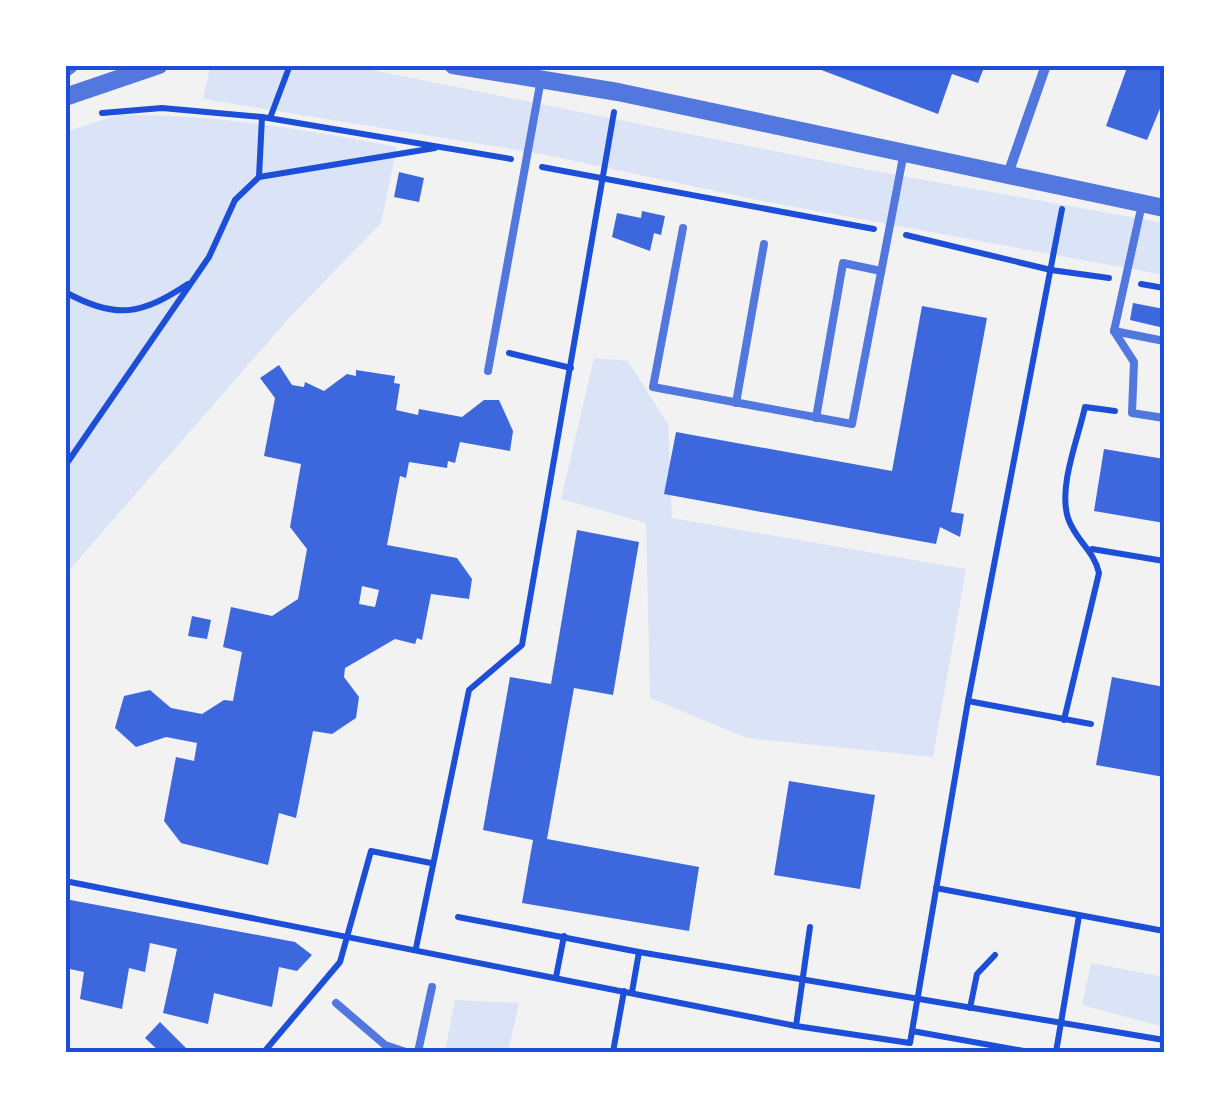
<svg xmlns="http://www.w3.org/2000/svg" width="1229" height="1117" viewBox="0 0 1229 1117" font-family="'Asap Condensed',sans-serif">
  <rect width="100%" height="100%" fill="#f2f2f2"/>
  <!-- green -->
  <g fill="#dbe4f7">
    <polygon points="347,65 864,169 1164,223 1164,275 762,201 542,154 203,99 210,68"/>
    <path d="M118,115C214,114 303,129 397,147L381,223L289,318L65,575V132Z"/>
    <polygon points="594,358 628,361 668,424 672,518 966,569 933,757 747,738 650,698 646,523 561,499"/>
    <polygon points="1091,963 1164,977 1164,1027 1082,1005"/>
    <polygon points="455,1000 519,1003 508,1052 445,1052"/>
  </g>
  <!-- building -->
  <g fill="#3d67dc" fill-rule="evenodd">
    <polygon points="808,65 927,65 940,69 941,65 985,65 978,83 952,74 938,114"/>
    <polygon points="1128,65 1164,65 1164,99 1147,140 1106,126"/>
    <polygon points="399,172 424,178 419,202 394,197"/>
    <polygon points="642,211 665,216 661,235 654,233 650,251 612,237 617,213 641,218"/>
    <polygon points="1133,303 1164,309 1164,328 1130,320"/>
    <polygon points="922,306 987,318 951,512 964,514 960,537 940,527 936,544 664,494 676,432 892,471"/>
    <path d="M279,365L292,385L304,387L305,382L324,391L347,374L356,376V370L395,376L394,383L400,384L396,410L418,415L419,409L462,417L484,400H499L513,431L510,451L460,442L455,463L448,461L447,468L409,462L406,478L400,476L387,545L457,558L472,579L469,599L431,594L422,640L417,638L415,644L395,639L345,668L344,677L359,697L356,718L332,734L313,731L296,818L279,813L268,865L181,843L164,821L176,757L194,761L197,743L166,737L136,747L115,728L124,696L150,690L171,708L202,714L224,700L233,701L242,652L223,647L231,607L272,616L298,599L307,549L290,527L301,464L264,456L275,398L260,378ZM362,586L379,590L375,607L359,604Z"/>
    <polygon points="1104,449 1164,459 1164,523 1094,511"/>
    <polygon points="577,530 639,542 613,695 574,688 547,839 699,867 689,931 522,903 533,840 483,830 510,677 551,684"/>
    <polygon points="192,616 211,620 207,639 188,636"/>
    <polygon points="1112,677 1164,687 1164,777 1096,765"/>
    <polygon points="789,781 875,795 860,889 774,875"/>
    <polygon points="65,899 295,942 312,955 297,971 279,967 272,1007 214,993 208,1024 163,1013 177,949 150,943 145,972 129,968 122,1009 80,999 84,972 65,968"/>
    <polygon points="160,1022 190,1052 160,1052 145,1038"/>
  </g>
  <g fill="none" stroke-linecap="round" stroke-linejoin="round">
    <!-- path -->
    <g stroke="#1d4ed8" stroke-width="6">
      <polyline points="102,113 162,108 262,117 511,159"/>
      <polyline points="270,118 290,65"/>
      <polyline points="542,167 874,229"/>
      <polyline points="259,177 435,148"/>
      <polyline points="906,235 1051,270 1109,278"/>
      <polyline points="1141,284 1164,288"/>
      <path d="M65,292C116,320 141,315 188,284"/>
      <polyline points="509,353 571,368"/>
      <polyline points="65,466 209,257 235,200 259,177 262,117"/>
      <polyline points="1092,549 1164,561"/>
      <polyline points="968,701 1091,724"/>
      <path d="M1064,720L1099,573C1094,550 1075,540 1068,518C1058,487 1078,439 1085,407L1115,411"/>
      <polyline points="65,881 796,1026 910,1043 968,701 1062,209"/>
      <polyline points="936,888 1164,931"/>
      <polyline points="458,917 639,952 1164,1040"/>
      <polyline points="416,948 469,690 522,645 614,112"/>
      <polyline points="556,977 564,936"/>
      <polyline points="632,992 639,952"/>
      <polyline points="970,1008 977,974 995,955"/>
      <polyline points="796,1026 810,927"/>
      <polyline points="912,1031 1029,1052"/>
      <polyline points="264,1052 340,962 371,851 431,863"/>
      <polyline points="613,1052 624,991"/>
      <polyline points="1056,1052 1079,916"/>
    </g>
    <!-- service -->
    <g stroke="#5277de" stroke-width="8">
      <polyline points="1142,204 1114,331 1134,362 1132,413 1164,418"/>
      <polyline points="683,228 653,387 852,424 904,152"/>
      <polyline points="1114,331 1164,341"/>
      <polyline points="488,371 541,79"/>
      <polyline points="736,403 764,244"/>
      <polyline points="816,418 843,263 881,271"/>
      <polyline points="336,1003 385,1045 406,1052"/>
      <polyline points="418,1052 432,987"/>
    </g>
    <!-- minor -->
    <polyline stroke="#5277de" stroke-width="10" points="1008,174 1046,65"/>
    <!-- tertiary -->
    <g stroke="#5277de" stroke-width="18">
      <polyline points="453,65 618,92 1164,208"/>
      <polyline points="65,68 69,65"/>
      <polyline points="65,97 159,65"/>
    </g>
  </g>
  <!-- border -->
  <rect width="1229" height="1117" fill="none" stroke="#ffffff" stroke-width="135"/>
  <rect x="68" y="68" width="1094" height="982" fill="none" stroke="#1d4ed8" stroke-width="4"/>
</svg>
